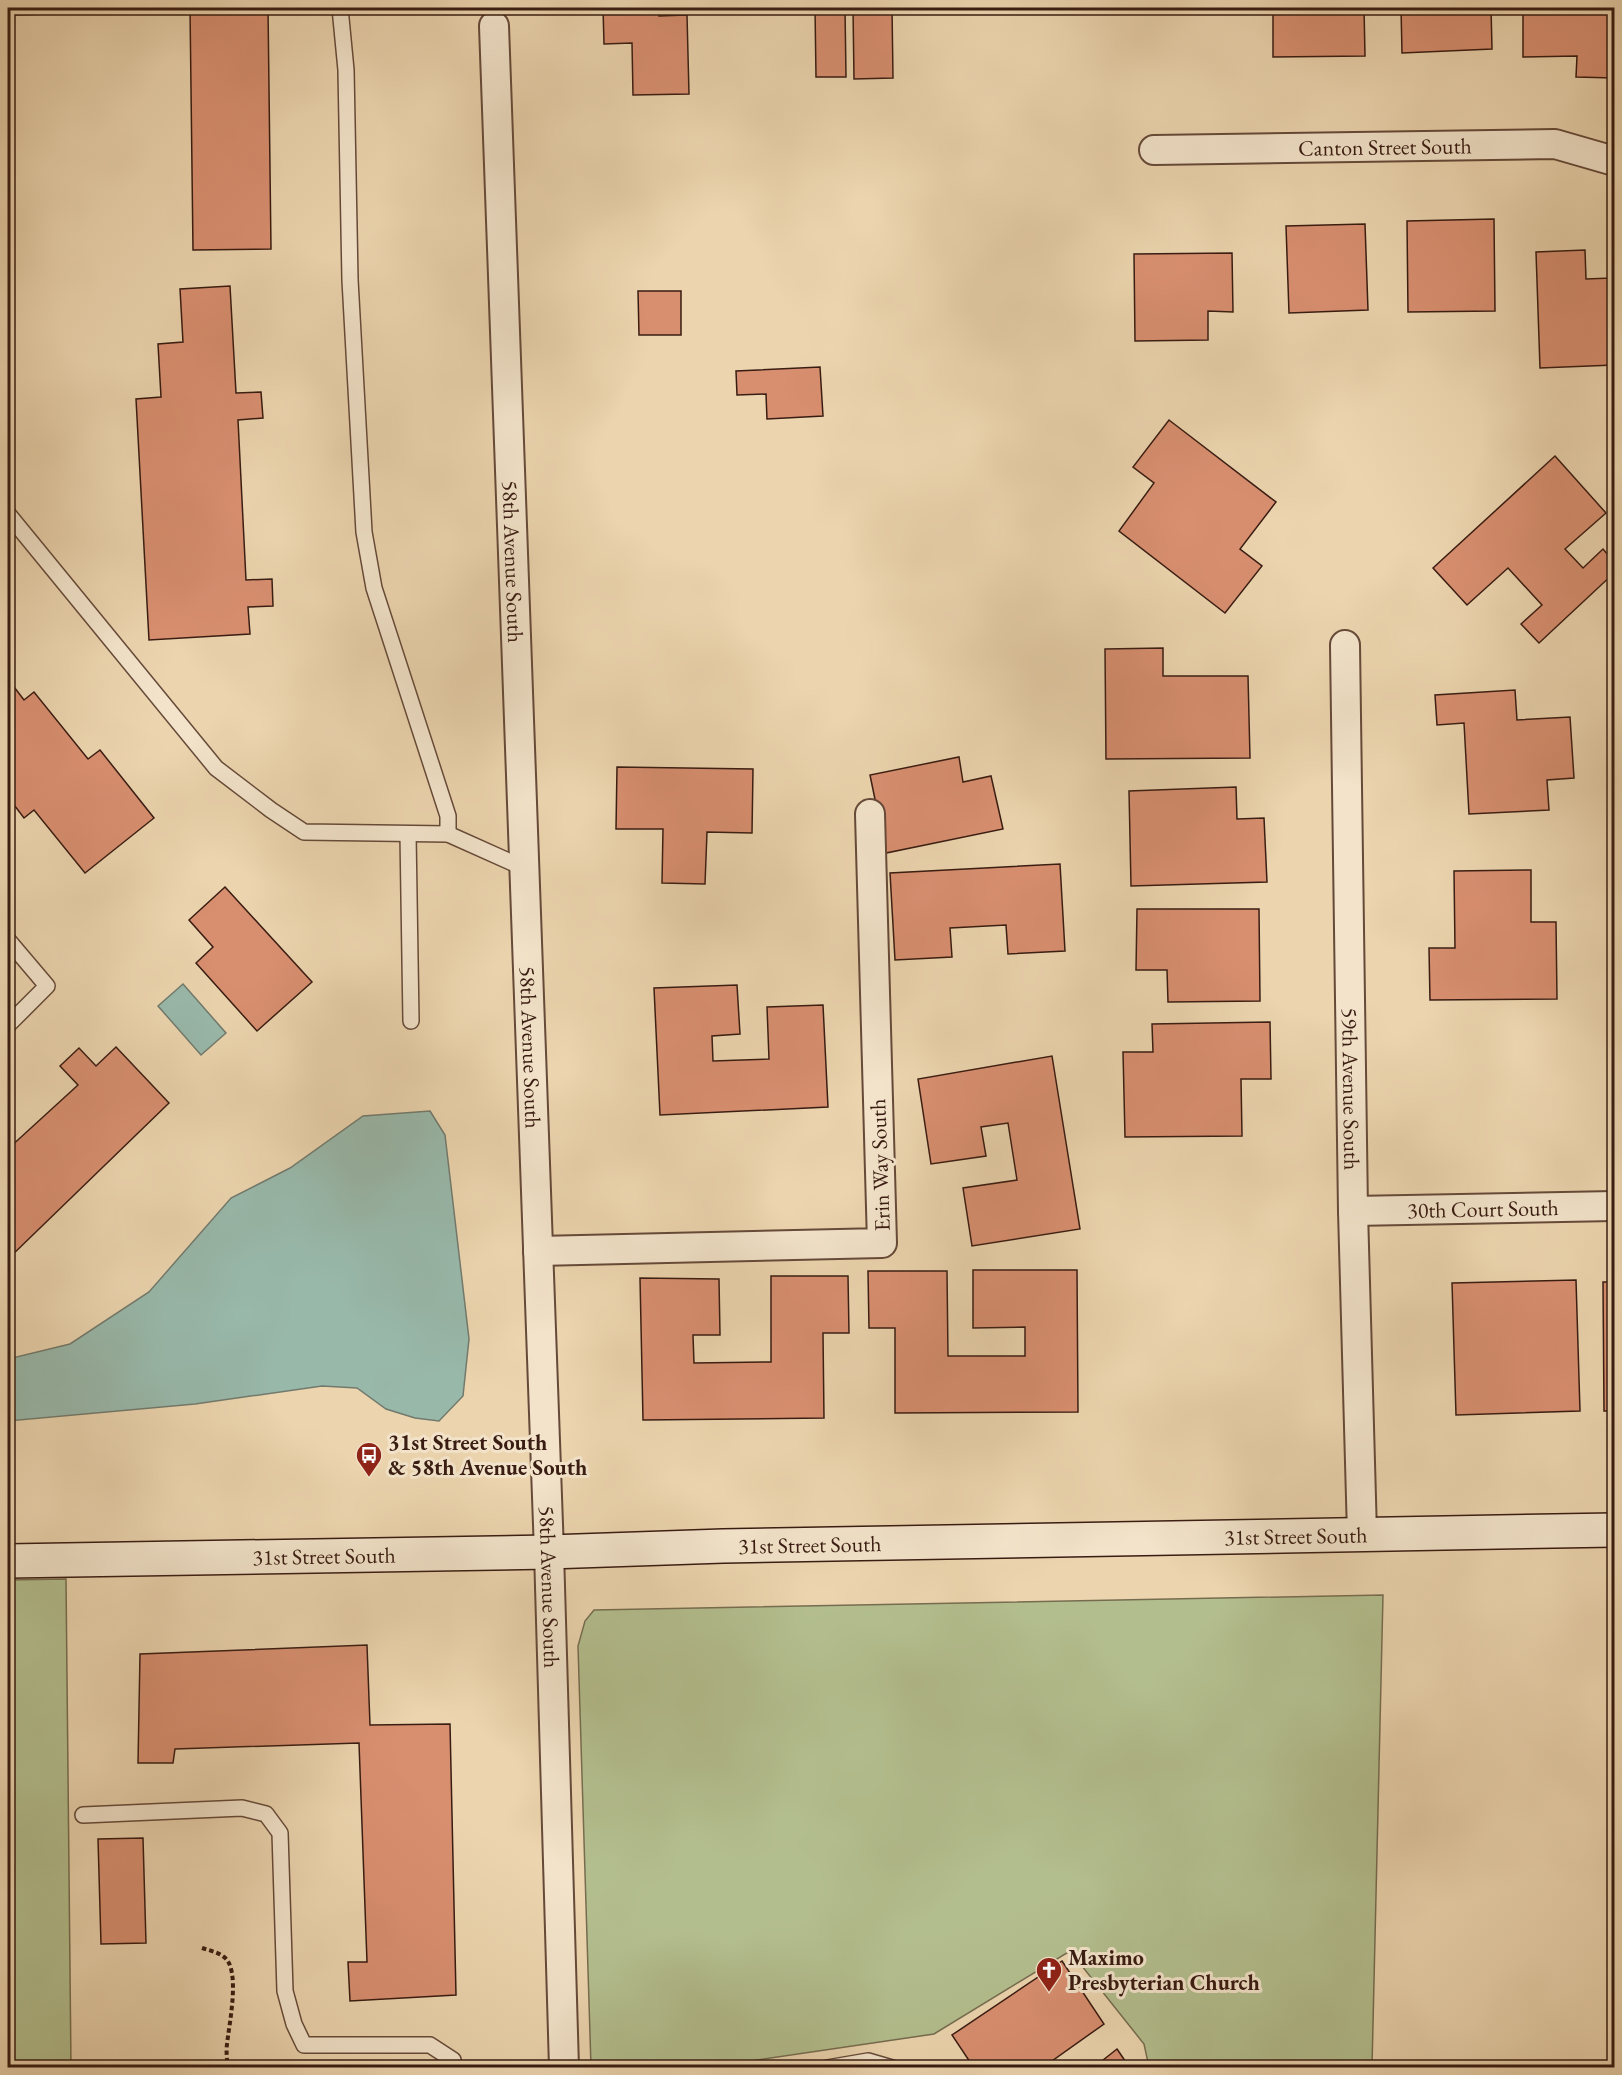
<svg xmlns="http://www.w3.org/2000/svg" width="1622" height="2075" viewBox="0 0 1622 2075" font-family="'EB Garamond',serif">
  <rect width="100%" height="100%" fill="#ebd4ae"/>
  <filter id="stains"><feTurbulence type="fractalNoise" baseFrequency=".00333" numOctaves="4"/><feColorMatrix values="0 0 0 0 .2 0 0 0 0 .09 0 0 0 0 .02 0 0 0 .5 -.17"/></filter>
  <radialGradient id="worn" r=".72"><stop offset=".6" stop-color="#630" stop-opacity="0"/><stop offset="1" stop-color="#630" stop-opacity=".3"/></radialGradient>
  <!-- green -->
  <g fill="#b3be8e" stroke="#766d50" stroke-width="1.5">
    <polygon points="66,1579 71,2067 8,2067 8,1580"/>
    <polygon points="1383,1595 1372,2067 1149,2067 1144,2044 1070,1951 934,2034 709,2067 591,2067 578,1646 585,1621 594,1610"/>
  </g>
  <!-- water -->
  <g fill="#98b8aa" stroke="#727a6d" stroke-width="1.5">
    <polygon points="183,984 226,1033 201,1055 158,1006"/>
    <polygon points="430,1111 445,1135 469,1339 463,1396 439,1421 415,1418 386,1409 357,1388 322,1386 195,1404 8,1421 8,1359 70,1344 149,1292 231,1198 290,1168 363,1116"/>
  </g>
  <!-- building -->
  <g fill="#d88f70" stroke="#391c12" stroke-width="1.5">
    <polygon points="8,8 54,8 54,14 8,15"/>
    <polygon points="190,8 268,8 271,249 193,250"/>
    <polygon points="603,8 659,8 659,16 687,15 689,94 633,95 632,43 604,44"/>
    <polygon points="815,8 845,8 846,77 816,77"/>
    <polygon points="853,8 892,8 893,78 854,79"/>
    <polygon points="1273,8 1364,8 1365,56 1273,57"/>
    <polygon points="1401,8 1491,8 1492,49 1402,53"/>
    <polygon points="1523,8 1614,8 1614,78 1576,77 1577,56 1523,57"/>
    <polygon points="1494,219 1495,311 1408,312 1407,221"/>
    <polygon points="1365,224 1368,310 1289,313 1286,226"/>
    <polygon points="1585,250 1586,279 1611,278 1614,365 1540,368 1536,252"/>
    <polygon points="1232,253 1233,312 1208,311 1208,340 1135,341 1134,254"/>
    <polygon points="230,286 236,393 261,392 263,418 238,420 246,580 272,579 273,606 248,607 250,634 149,640 136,399 161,397 158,344 183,342 180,289"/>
    <polygon points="638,291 681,291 681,335 639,335"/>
    <polygon points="820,367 823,416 767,419 766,394 737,395 736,371"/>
    <polygon points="1169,420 1276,502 1240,549 1262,566 1225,613 1119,531 1154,483 1133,467"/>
    <polygon points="1555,456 1606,513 1565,549 1583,568 1603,549 1614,562 1614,573 1539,643 1521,624 1542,605 1508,568 1467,605 1433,568"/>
    <polygon points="1163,648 1163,676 1248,676 1250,758 1106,759 1105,649"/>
    <polygon points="8,679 24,700 34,692 88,759 100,750 154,818 85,873 34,810 24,818 8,797"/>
    <polygon points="1515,690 1517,720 1570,717 1574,778 1547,780 1549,810 1469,814 1464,723 1437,725 1435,695"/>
    <polygon points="959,757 963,782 991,776 1003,829 886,853 870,775"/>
    <polygon points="617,767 753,769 752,833 707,832 705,884 662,883 663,829 616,829"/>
    <polygon points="1236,787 1237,819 1264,818 1267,882 1131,886 1129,791"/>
    <polygon points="1060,864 1065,951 1008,954 1006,925 950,928 952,957 895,960 890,873"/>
    <polygon points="1531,870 1531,922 1556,922 1557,999 1430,1000 1429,948 1455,948 1454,871"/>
    <polygon points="225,887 312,982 257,1031 196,963 213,947 189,920"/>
    <polygon points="1137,909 1259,909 1260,1001 1168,1002 1167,970 1136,970"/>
    <polygon points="737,985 740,1034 712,1036 713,1061 769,1059 767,1007 823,1005 828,1107 660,1115 654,988"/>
    <polygon points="1270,1022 1271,1079 1241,1079 1242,1136 1125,1137 1123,1052 1153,1052 1152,1024"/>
    <polygon points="116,1047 169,1103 8,1259 8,1149 78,1085 60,1066 79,1048 96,1066"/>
    <polygon points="1052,1056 1080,1229 972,1246 963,1188 1017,1180 1008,1123 981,1127 986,1156 931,1164 918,1079"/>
    <polygon points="973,1270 1077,1270 1078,1412 895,1413 895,1328 869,1328 868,1271 947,1271 948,1356 1025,1356 1025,1327 973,1328"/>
    <polygon points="771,1276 848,1276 849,1333 823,1333 824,1418 643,1420 640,1278 719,1279 720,1335 693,1335 694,1363 771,1362"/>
    <polygon points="1576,1280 1580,1411 1456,1415 1452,1283"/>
    <polygon points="1603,1282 1614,1282 1614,1411 1604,1411"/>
    <polygon points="367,1645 370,1725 450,1724 456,1995 350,2001 348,1962 367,1962 359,1743 175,1749 173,1763 138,1763 140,1654"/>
    <polygon points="143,1838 146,1943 101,1944 98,1839"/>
    <polygon points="1062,1961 1104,2024 1042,2068 974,2068 952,2035"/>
    <polygon points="1117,2049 1130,2068 1093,2068"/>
  </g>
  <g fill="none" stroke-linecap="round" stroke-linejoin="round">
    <!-- lane casing -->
    <g stroke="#664a39" stroke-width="18">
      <g id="lane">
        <polyline points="8,514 216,768 271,810 304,832 448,834 448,816 374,588 364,532 350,280 346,70 340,8"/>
        <polyline points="408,834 411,1021"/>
        <polyline points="448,834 524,868"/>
        <polyline points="8,940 47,986 8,1025"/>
        <polyline points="83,1815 242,1808 266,1814 280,1833 285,1991 294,2024 304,2045 430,2045 453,2060 454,2068"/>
        <polyline points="827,2068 868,2061 892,2068"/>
      </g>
    </g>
    <!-- street casing -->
    <g stroke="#664a39" stroke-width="32">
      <g id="street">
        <path id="s1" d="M494,26L549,1552L564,2068"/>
        <path id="s2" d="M1154,150L1555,144L1614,161"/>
        <path id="s3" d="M1345,645L1353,1211L1362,1534"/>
        <path id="s4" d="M1353,1211L1614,1206"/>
        <polyline points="538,1251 882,1243 870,814"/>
      </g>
    </g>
    <!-- secondary casing -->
    <g stroke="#391c12" stroke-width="36">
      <g id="secondary">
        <path id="s5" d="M8,1561L549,1552L723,1546L1614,1530"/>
      </g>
    </g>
    <!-- path -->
    <path stroke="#391c12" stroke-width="4" stroke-dasharray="4.5 3" stroke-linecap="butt" d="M202,1948C208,1950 218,1952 224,1957C241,1969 229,2025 227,2044C226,2052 227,2060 228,2068"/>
    <!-- lane -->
    <use href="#lane" stroke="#f2e3ca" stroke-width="15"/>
    <!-- street -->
    <use href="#street" stroke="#f2e3ca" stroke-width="28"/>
    <!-- secondary -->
    <use href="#secondary" stroke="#f2e3ca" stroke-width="33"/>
  </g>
  <!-- icons -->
  <defs>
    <g id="bus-pin" transform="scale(1.35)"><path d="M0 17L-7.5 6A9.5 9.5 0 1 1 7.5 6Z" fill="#8f2418" stroke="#f2e3ca"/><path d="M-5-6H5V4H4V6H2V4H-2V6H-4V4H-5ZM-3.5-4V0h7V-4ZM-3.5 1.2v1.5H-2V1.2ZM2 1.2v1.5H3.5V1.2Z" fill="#fff"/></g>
    <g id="church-pin" transform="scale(1.35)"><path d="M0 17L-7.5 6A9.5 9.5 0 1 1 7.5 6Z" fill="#8f2418" stroke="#f2e3ca"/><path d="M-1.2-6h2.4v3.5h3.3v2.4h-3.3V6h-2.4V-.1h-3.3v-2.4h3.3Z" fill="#fff"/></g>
  </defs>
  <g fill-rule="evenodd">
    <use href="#bus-pin" x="369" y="1455"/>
    <use href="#church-pin" x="1049" y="1970"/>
  </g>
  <g text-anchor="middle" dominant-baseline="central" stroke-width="6" stroke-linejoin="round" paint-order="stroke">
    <!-- street labels -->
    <g font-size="22" fill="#391c12" stroke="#f2e3ca">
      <text stroke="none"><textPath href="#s2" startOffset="231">Canton Street South</textPath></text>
      <text stroke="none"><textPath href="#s1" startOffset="536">58th Avenue South</textPath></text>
      <text stroke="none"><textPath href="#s1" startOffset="1022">58th Avenue South</textPath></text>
      <text stroke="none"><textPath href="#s3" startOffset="444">59th Avenue South</textPath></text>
      <text transform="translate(880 1165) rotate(-92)">Erin Way South</text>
      <text stroke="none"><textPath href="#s4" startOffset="130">30th Court South</textPath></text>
      <text stroke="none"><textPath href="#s5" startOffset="1288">31st Street South</textPath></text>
      <text stroke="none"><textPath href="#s5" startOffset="802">31st Street South</textPath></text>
      <text stroke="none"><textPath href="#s5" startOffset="316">31st Street South</textPath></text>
      <text stroke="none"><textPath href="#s1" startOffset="1562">58th Avenue South</textPath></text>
    </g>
    <!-- poi labels -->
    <g font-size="22" font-weight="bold" fill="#391c12" stroke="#f2e3ca" text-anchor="start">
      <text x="388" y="1442">31st Street South<tspan x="388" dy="25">&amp; 58th Avenue South</tspan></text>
      <text x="1068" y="1957">Maximo<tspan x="1068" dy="25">Presbyterian Church</tspan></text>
    </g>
  </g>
  <!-- margin -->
  <rect width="1622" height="2075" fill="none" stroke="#ebd4ae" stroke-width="30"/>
  <rect x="9" y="9" width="1604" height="2057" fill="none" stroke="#391c12" stroke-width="3"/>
  <rect x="15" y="15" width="1592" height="2045" fill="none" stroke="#391c12" stroke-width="1.5"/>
  <rect width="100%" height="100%" filter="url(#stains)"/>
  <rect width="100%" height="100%" fill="url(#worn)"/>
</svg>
